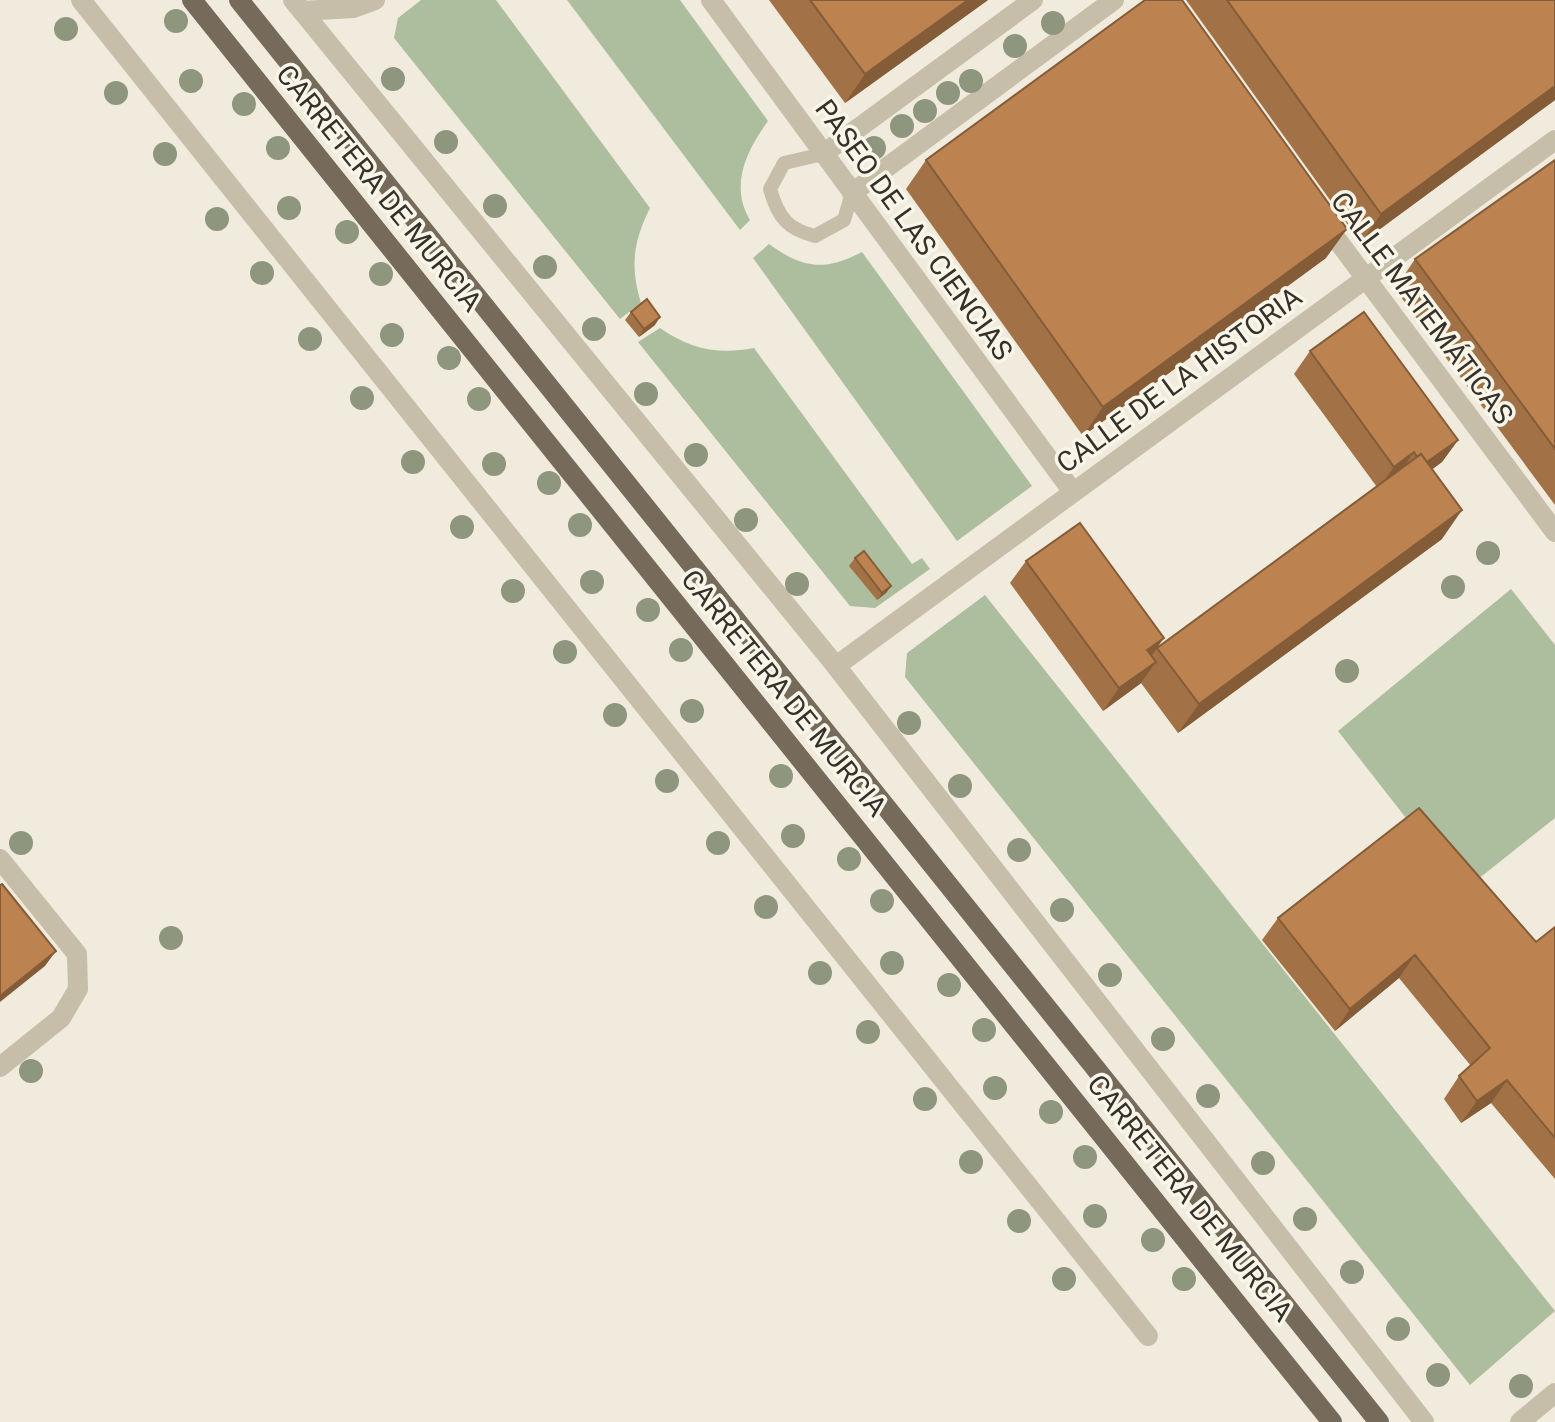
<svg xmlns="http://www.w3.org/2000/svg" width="1555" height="1422" viewBox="0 0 1555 1422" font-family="Roboto,sans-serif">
  <rect width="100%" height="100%" fill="#f0ebdd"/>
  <!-- green -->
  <g fill="#acbe9e">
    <path d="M421,0H496L650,208C633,242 630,267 641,303L620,319L394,38L398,18Z"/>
    <path d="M567,0H680L768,121C747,150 729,185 750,220L740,230Z"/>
    <path d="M769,244C802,268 824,272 862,252L1032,486L957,541L753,258Z"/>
    <path d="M660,328C690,349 718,355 754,348L912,564L922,558L930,569L875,608L850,606L638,342Z"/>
    <polygon points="1511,589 1555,645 1555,818 1463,891 1338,731"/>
    <polygon points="985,595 1555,1311 1470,1385 905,677 907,653"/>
  </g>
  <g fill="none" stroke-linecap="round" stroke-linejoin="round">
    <!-- service -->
    <path stroke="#c7beaa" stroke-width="14" d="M823,154L784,163L770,189C778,217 787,229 815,236L844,220L852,193"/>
    <!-- pedestrian -->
    <g stroke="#c7beaa" stroke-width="20">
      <polyline points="711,0 1073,492"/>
      <polyline points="1323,221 1555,532"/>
    </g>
    <!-- minor -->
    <g stroke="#c7beaa" stroke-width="20">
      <polyline points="81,0 1148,1336"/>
      <polyline points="293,0 836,666 1424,1422"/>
      <polyline points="302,11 353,8 375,0"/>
      <polyline points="823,154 1033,0"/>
      <polyline points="852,193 1114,0"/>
      <polyline points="836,666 1555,140"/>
      <polyline points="0,859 77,954 78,989 61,1018 0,1067"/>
      <polyline points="1520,1422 1555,1393"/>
    </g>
    <!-- primary -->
    <g stroke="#766a5b" stroke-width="20">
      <polyline points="192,0 1332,1422"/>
      <polyline points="239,0 1379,1422"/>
    </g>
  </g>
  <!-- trees -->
  <g fill="#8e967d">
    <circle cx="176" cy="21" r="12"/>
    <circle cx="1053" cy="23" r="12"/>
    <circle cx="66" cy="29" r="12"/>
    <circle cx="1015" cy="46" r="12"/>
    <circle cx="393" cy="79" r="12"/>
    <circle cx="191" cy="81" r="12"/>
    <circle cx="971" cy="81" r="12"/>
    <circle cx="116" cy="93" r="12"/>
    <circle cx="948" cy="93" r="12"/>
    <circle cx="244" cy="104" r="12"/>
    <circle cx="925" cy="111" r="12"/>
    <circle cx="902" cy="126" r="12"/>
    <circle cx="446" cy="142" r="12"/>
    <circle cx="278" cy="148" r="12"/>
    <circle cx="874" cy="148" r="12"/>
    <circle cx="165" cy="154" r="12"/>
    <circle cx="495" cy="206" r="12"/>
    <circle cx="289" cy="208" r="12"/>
    <circle cx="217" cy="219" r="12"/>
    <circle cx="347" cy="232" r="12"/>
    <circle cx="545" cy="267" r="12"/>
    <circle cx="262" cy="273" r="12"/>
    <circle cx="381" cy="274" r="12"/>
    <circle cx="594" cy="329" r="12"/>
    <circle cx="392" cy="335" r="12"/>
    <circle cx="310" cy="339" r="12"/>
    <circle cx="449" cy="358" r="12"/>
    <circle cx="646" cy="394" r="12"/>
    <circle cx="362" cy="398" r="12"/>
    <circle cx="479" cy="399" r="12"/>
    <circle cx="696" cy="455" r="12"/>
    <circle cx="413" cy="462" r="12"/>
    <circle cx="494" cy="464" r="12"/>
    <circle cx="549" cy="483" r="12"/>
    <circle cx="746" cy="520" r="12"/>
    <circle cx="580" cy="525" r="12"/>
    <circle cx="462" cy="527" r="12"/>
    <circle cx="1488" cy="553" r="12"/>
    <circle cx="592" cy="582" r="12"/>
    <circle cx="797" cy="584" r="12"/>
    <circle cx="1453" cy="587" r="12"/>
    <circle cx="513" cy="591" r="12"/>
    <circle cx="648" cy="610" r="12"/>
    <circle cx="681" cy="650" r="12"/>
    <circle cx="565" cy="652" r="12"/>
    <circle cx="1347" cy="671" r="12"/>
    <circle cx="692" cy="711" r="12"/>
    <circle cx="615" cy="715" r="12"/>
    <circle cx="909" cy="723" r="12"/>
    <circle cx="781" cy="776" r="12"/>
    <circle cx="667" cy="781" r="12"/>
    <circle cx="960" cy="786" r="12"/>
    <circle cx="793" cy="836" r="12"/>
    <circle cx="21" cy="843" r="12"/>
    <circle cx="718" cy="843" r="12"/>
    <circle cx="1019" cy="850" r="12"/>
    <circle cx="849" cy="859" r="12"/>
    <circle cx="882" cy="901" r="12"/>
    <circle cx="766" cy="907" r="12"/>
    <circle cx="1062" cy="910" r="12"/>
    <circle cx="171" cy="938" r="12"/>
    <circle cx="892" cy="963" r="12"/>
    <circle cx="820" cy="973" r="12"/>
    <circle cx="1110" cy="975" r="12"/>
    <circle cx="949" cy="985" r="12"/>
    <circle cx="984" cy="1030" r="12"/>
    <circle cx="868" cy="1032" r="12"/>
    <circle cx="1163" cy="1039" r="12"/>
    <circle cx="31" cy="1071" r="12"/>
    <circle cx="995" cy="1088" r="12"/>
    <circle cx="1208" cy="1096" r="12"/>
    <circle cx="925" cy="1099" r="12"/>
    <circle cx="1051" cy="1112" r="12"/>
    <circle cx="1085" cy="1157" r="12"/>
    <circle cx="971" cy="1162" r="12"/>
    <circle cx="1263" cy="1163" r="12"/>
    <circle cx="1095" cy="1216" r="12"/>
    <circle cx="1305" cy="1219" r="12"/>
    <circle cx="1019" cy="1221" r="12"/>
    <circle cx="1153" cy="1240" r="12"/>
    <circle cx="1352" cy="1272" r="12"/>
    <circle cx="1064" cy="1279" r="12"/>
    <circle cx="1184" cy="1279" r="12"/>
    <circle cx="1398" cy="1329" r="12"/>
    <circle cx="1438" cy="1375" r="12"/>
    <circle cx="1521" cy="1386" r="12"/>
  </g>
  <!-- wall -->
  <g fill="#a27145">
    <polygon points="769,0 988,0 845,103"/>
    <polygon points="1186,0 1555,0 1555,100 1361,243"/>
    <polygon points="926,160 1326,258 1083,436 906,189"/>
    <polygon points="1555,160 1555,505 1395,289 1415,259"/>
    <polygon points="631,312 655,325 639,337 625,320"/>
    <polygon points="1310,351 1458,440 1442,462 1432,469 1442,539 1178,733 1141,683 1103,711 1010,583 1026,561 1157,648 1377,487 1294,374"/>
    <polygon points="855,558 891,586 886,593 877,600 849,566"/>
    <polygon points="1278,918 1536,942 1555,927 1555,1179 1491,1103 1461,1123 1444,1099 1459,1076 1471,1066 1399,978 1335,1031 1262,940"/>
  </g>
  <!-- shaded-wall -->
  <g fill="#845c38">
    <polygon points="968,0 988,0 845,103 865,74"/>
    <polygon points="1555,86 1555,100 1361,243 1381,214"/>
    <polygon points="1347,229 1326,258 1083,436 1103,407"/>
    <polygon points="660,317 655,325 639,337 644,329"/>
    <polygon points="1458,440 1442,462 1407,488 1423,465"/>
    <polygon points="1414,452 1398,475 1378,489 1394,467"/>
    <polygon points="1462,510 1442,539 1178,733 1199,704"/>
    <polygon points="891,586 886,593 877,600 882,593"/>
    <polygon points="1164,638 1148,661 1147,650"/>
    <polygon points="1156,662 1140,684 1103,711 1119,688"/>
    <polygon points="56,951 45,966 0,1002 0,996"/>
    <polygon points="1415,955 1399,978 1335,1031 1350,1009"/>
    <polygon points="1507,1080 1491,1103 1461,1123 1477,1101"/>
  </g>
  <!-- building -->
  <g fill="#bc8350" stroke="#845c38" stroke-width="2">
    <polygon points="810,0 968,0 865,74"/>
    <polygon points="1145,0 1182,0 1347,229 1103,407 926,160"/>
    <polygon points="1227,0 1555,0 1555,86 1381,214"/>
    <polygon points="1555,160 1555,449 1415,259"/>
    <polygon points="647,299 660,317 644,329 631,312"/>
    <polygon points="1364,312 1458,440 1427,462 1421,454 1417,457 1414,452 1394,467 1310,351"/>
    <polygon points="1421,454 1462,510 1199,704 1157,648"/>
    <polygon points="1080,523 1164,638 1147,650 1156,662 1119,688 1026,561"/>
    <polygon points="864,551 891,586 882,593 855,558"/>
    <polygon points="1419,808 1536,942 1555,927 1555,1138 1507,1080 1477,1101 1459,1076 1490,1048 1415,955 1350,1009 1278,918"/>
    <polygon points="2,884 56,951 0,996 0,885"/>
  </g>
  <g text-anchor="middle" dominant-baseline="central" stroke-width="7" stroke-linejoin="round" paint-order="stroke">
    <!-- street labels -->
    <g font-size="28" fill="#353029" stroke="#f8f5e9">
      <text transform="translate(379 188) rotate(51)">CARRETERA DE MURCIA</text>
      <text transform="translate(914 230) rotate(54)">PASEO DE LAS CIENCIAS</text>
      <text transform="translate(1422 308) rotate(53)">CALLE MATEMÁTICAS</text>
      <text transform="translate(1179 380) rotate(-36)">CALLE DE LA HISTORIA</text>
      <text transform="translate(784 693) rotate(51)">CARRETERA DE MURCIA</text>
      <text transform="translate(1190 1198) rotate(51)">CARRETERA DE MURCIA</text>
    </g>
  </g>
</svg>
